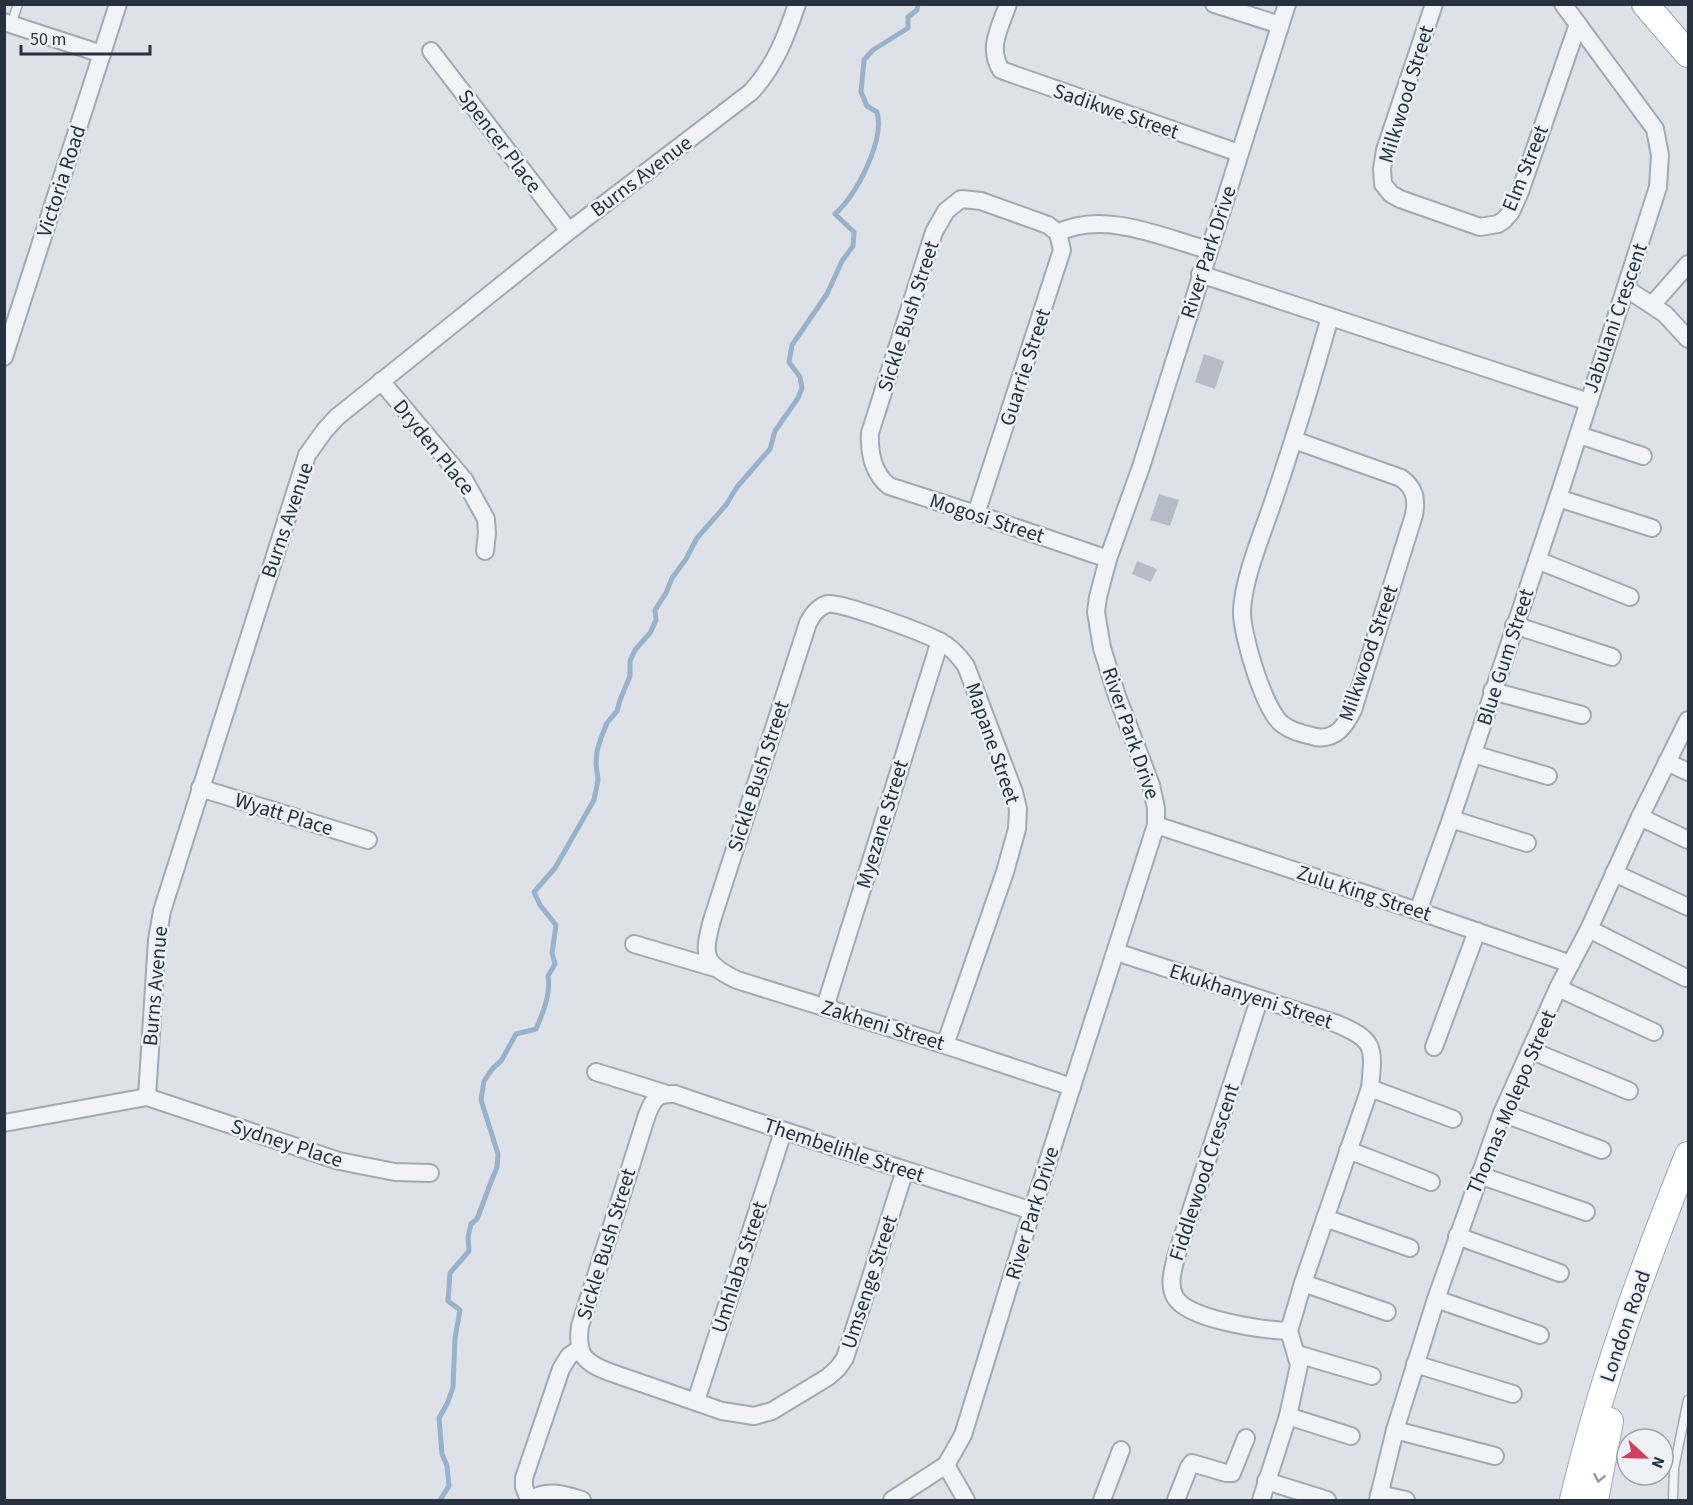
<svg xmlns="http://www.w3.org/2000/svg" width="1693" height="1505" viewBox="0 0 1693 1505" font-family="'Source Sans 3',sans-serif">
  <rect width="100%" height="100%" fill="#dee2e8"/>
  <g fill="none" stroke-linecap="round" stroke-linejoin="round">
    <!-- stream -->
    <path stroke="#97b2ca" stroke-width="5" d="M440,1500L449,1486L447,1466L442,1454L439,1418L448,1402L453,1387L455,1338L460,1310L448,1301L450,1273L469,1251L468,1237L471,1224L477,1219L491,1182L497,1167L498,1154L481,1100L484,1081L493,1068L501,1061L516,1034L536,1029C543,1013 551,993 548,976L555,964L552,953L556,925L540,905L534,892L555,868L594,800L598,780L596,764L597,751L601,738L607,723L617,711L620,700L630,676V661L635,650L650,633L656,620L655,610L666,593L672,578L686,559L697,538L726,505L737,487L770,449L775,431L798,398L802,388L800,377L789,362L792,345L827,294L842,261L853,246L854,232L835,214C857,194 885,140 877,112L867,106L861,92L864,60L873,50L908,28V17L917,10L918,4"/>
  </g>
  <!-- building -->
  <g fill="#b5bcc5">
    <polygon points="1204,354 1224,361 1215,389 1195,382"/>
    <polygon points="1159,494 1179,500 1170,526 1150,520"/>
    <polygon points="1137,561 1157,569 1151,582 1132,574"/>
  </g>
  <g fill="none" stroke-linecap="round" stroke-linejoin="round">
    <!-- service casing -->
    <g stroke="#a3a9b2" stroke-width="11">
      <g id="service">
        <polyline points="11,25 18,4"/>
        <polyline points="1673,1500 1674,1468 1688,1400"/>
      </g>
    </g>
    <!-- minor casing -->
    <g stroke="#a3a9b2" stroke-width="20">
      <g id="minor">
        <path d="M1008,4C1000,28 987,47 1001,70L1239,153"/>
        <polyline points="1214,4 1280,25"/>
        <polyline points="1434,4 1385,150 1382,169 1383,184 1391,194 1400,199 1480,227 1498,224 1504,220 1511,212 1520,192 1578,24"/>
        <polyline points="4,22 102,54"/>
        <polyline points="431,51 569,231"/>
        <path d="M1058,233C1103,210 1162,237 1208,250"/>
        <polyline points="1200,274 1589,402"/>
        <polyline points="1627,289 1665,314 1688,339"/>
        <polyline points="1652,305 1688,264"/>
        <polyline points="4,357 118,4"/>
        <polyline points="381,381 465,481 486,519 487,533 485,551"/>
        <polyline points="1579,435 1643,456"/>
        <path d="M1294,440L1401,478C1415,488 1417,499 1414,515L1353,710C1345,726 1336,740 1316,737C1304,734 1292,732 1282,724C1264,710 1241,633 1242,610C1244,575 1264,530 1275,496C1295,437 1313,377 1330,317"/>
        <polyline points="1558,498 1652,528"/>
        <path d="M976,514L1062,250L1058,233L1048,225L981,201L961,199L946,211L934,232L870,433C869,454 873,473 889,486L976,514L1108,559"/>
        <polyline points="1537,560 1630,597"/>
        <polyline points="1514,625 1612,657"/>
        <polyline points="1492,691 1582,715"/>
        <polyline points="1473,754 1548,776"/>
        <polyline points="1667,762 1688,772"/>
        <polyline points="200,788 368,840"/>
        <polyline points="1640,817 1688,840"/>
        <polyline points="1451,819 1527,843"/>
        <polyline points="1156,825 1418,911 1571,964"/>
        <polyline points="1614,873 1688,907"/>
        <polyline points="1418,911 1451,819 1558,498 1658,187 1660,155 1655,129 1563,4"/>
        <polyline points="1589,929 1686,978"/>
        <polyline points="634,944 715,968"/>
        <path d="M1116,952L1335,1023C1376,1040 1374,1047 1370,1088L1303,1283L1289,1331C1264,1330 1188,1320 1175,1297C1168,1284 1173,1270 1176,1257L1259,1000"/>
        <polyline points="1558,988 1654,1032"/>
        <polyline points="825,1007 940,641"/>
        <path d="M945,1045L1005,872L1017,829L1018,809L1014,792L966,666C959,656 950,646 939,641C924,633 840,601 827,604C818,607 812,615 808,623L712,920C703,955 702,963 737,980L945,1045L1072,1087"/>
        <polyline points="1434,1047 1477,931"/>
        <polyline points="1530,1050 1629,1091"/>
        <polyline points="596,1072 664,1093"/>
        <polyline points="1370,1088 1453,1119"/>
        <path d="M147,1097L157,940L162,911L307,455L325,430L337,417L569,231L751,92C775,66 786,37 797,4"/>
        <polyline points="1502,1113 1602,1150"/>
        <polyline points="4,1123 147,1097 339,1161 395,1172 430,1173"/>
        <polyline points="1348,1150 1431,1182"/>
        <path d="M905,1170L845,1358L838,1368L828,1377L772,1411L754,1416L722,1411L612,1373C585,1363 576,1356 580,1326L647,1115C653,1099 657,1093 675,1094C793,1135 913,1172 1032,1211"/>
        <polyline points="1479,1175 1586,1212"/>
        <polyline points="1325,1218 1410,1248"/>
        <polyline points="1457,1236 1560,1273"/>
        <polyline points="1303,1283 1387,1312"/>
        <polyline points="1436,1299 1540,1335"/>
        <polyline points="1297,1354 1372,1376"/>
        <polyline points="1415,1364 1513,1394"/>
        <polyline points="696,1401 783,1132"/>
        <polyline points="1288,1416 1351,1436"/>
        <polyline points="1395,1430 1495,1456"/>
        <polyline points="946,1465 966,1500"/>
        <polyline points="1266,1481 1327,1500"/>
        <polyline points="1379,1494 1406,1500"/>
        <polyline points="529,1500 524,1487 524,1478 561,1369 569,1356 579,1349"/>
        <path d="M529,1500C548,1489 562,1494 582,1500"/>
        <polyline points="892,1500 946,1465 963,1435 1032,1211 1156,825 1156,808 1151,785 1117,696 1102,648 1096,612 1098,597 1108,559 1141,467 1287,4"/>
        <polyline points="1102,1500 1121,1450"/>
        <polyline points="1176,1500 1189,1467 1192,1463 1226,1473 1232,1473 1246,1438"/>
        <polyline points="1261,1500 1288,1416 1299,1365 1289,1331"/>
        <polyline points="1378,1500 1395,1430 1436,1299 1502,1113 1558,988 1589,929 1640,817 1688,720"/>
      </g>
    </g>
    <!-- primary casing -->
    <g stroke="#9da7b4" stroke-width="28">
      <g id="primary">
        <polyline points="1645,4 1688,54"/>
        <path d="M1573,1500C1601,1382 1643,1267 1688,1155"/>
        <polyline points="1595,1500 1610,1421"/>
      </g>
    </g>
    <!-- service -->
    <use href="#service" stroke="#f1f3f6" stroke-width="8"/>
    <!-- minor -->
    <use href="#minor" stroke="#f1f3f6" stroke-width="16"/>
    <!-- primary -->
    <use href="#primary" stroke="#fff" stroke-width="26"/>
  </g>
  <!-- one-way arrows -->
  <defs><path id="oneway-chevron" d="M-2-3.5L2.5 0L-2 3.5" fill="none" stroke-width="1.6" stroke-linecap="round" stroke-linejoin="round" transform="scale(1.5)"/></defs>
  <use stroke="#93989f" href="#oneway-chevron" transform="translate(1599 1478) rotate(101)"/>
  <g text-anchor="middle" dominant-baseline="central" stroke-width="5" stroke-linejoin="round" paint-order="stroke">
    <!-- street labels -->
    <g font-size="21" fill="#27313f" stroke="#edf1f6">
      <text transform="translate(1406 94) rotate(-73)">Milkwood Street</text>
      <text transform="translate(1116 111) rotate(19)">Sadikwe Street</text>
      <text transform="translate(500 141) rotate(53)">Spencer Place</text>
      <text transform="translate(1525 168) rotate(-68)">Elm Street</text>
      <text transform="translate(641 176) rotate(-37)">Burns Avenue</text>
      <text transform="translate(61 181) rotate(-72)">Victoria Road</text>
      <text transform="translate(1208 252) rotate(-72)">River Park Drive</text>
      <text transform="translate(908 316) rotate(-72)">Sickle Bush Street</text>
      <text transform="translate(1615 318) rotate(-71)">Jabulani Crescent</text>
      <text transform="translate(1025 367) rotate(-72)">Guarrie Street</text>
      <text transform="translate(434 447) rotate(51)">Dryden Place</text>
      <text transform="translate(987 518) rotate(18)">Mogosi Street</text>
      <text transform="translate(287 520) rotate(-71)">Burns Avenue</text>
      <text transform="translate(1368 653) rotate(-71)">Milkwood Street</text>
      <text transform="translate(1505 657) rotate(-72)">Blue Gum Street</text>
      <text transform="translate(1131 733) rotate(71)">River Park Drive</text>
      <text transform="translate(993 743) rotate(71)">Mapane Street</text>
      <text transform="translate(758 776) rotate(-72)">Sickle Bush Street</text>
      <text transform="translate(284 814) rotate(17)">Wyatt Place</text>
      <text transform="translate(882 824) rotate(-73)">Myezane Street</text>
      <text transform="translate(1364 893) rotate(18)">Zulu King Street</text>
      <text transform="translate(155 986) rotate(-85)">Burns Avenue</text>
      <text transform="translate(1251 996) rotate(18)">Ekukhanyeni Street</text>
      <text transform="translate(883 1025) rotate(17)">Zakheni Street</text>
      <text transform="translate(1511 1102) rotate(-67)">Thomas Molepo Street</text>
      <text transform="translate(287 1143) rotate(18)">Sydney Place</text>
      <text transform="translate(844 1150) rotate(18)">Thembelihle Street</text>
      <text transform="translate(1204 1172) rotate(-72)">Fiddlewood Crescent</text>
      <text transform="translate(1032 1213) rotate(-73)">River Park Drive</text>
      <text transform="translate(606 1244) rotate(-73)">Sickle Bush Street</text>
      <text transform="translate(739 1267) rotate(-72)">Umhlaba Street</text>
      <text transform="translate(869 1282) rotate(-72)">Umsenge Street</text>
      <text transform="translate(1625 1326) rotate(-71)">London Road</text>
    </g>
  </g>
  <!-- border -->
  <rect width="1693" height="1505" fill="none" stroke="#27313f" stroke-width="12"/>
  <!-- north arrow -->
  <g transform="translate(1645 1457) rotate(112)"><circle r="28" fill="#edf1f6" stroke="#9ea4ad" stroke-width="1.5"/>
  <path d="M0-4.5L10 22L0 15L-10 22Z" fill="#d23e5b"/>
  <text y="-9" font-size="16" font-weight="bold" text-anchor="middle" fill="#27313f">N</text>
  </g>
  <!-- scale -->
  <path d="M21 45v9h129v-9" fill="none" stroke="#27313f" stroke-width="3"/>
  <text x="30" y="45" font-size="18" fill="#27313f" stroke="#edf1f6" stroke-width="4.5" paint-order="stroke">50 m</text>
</svg>
